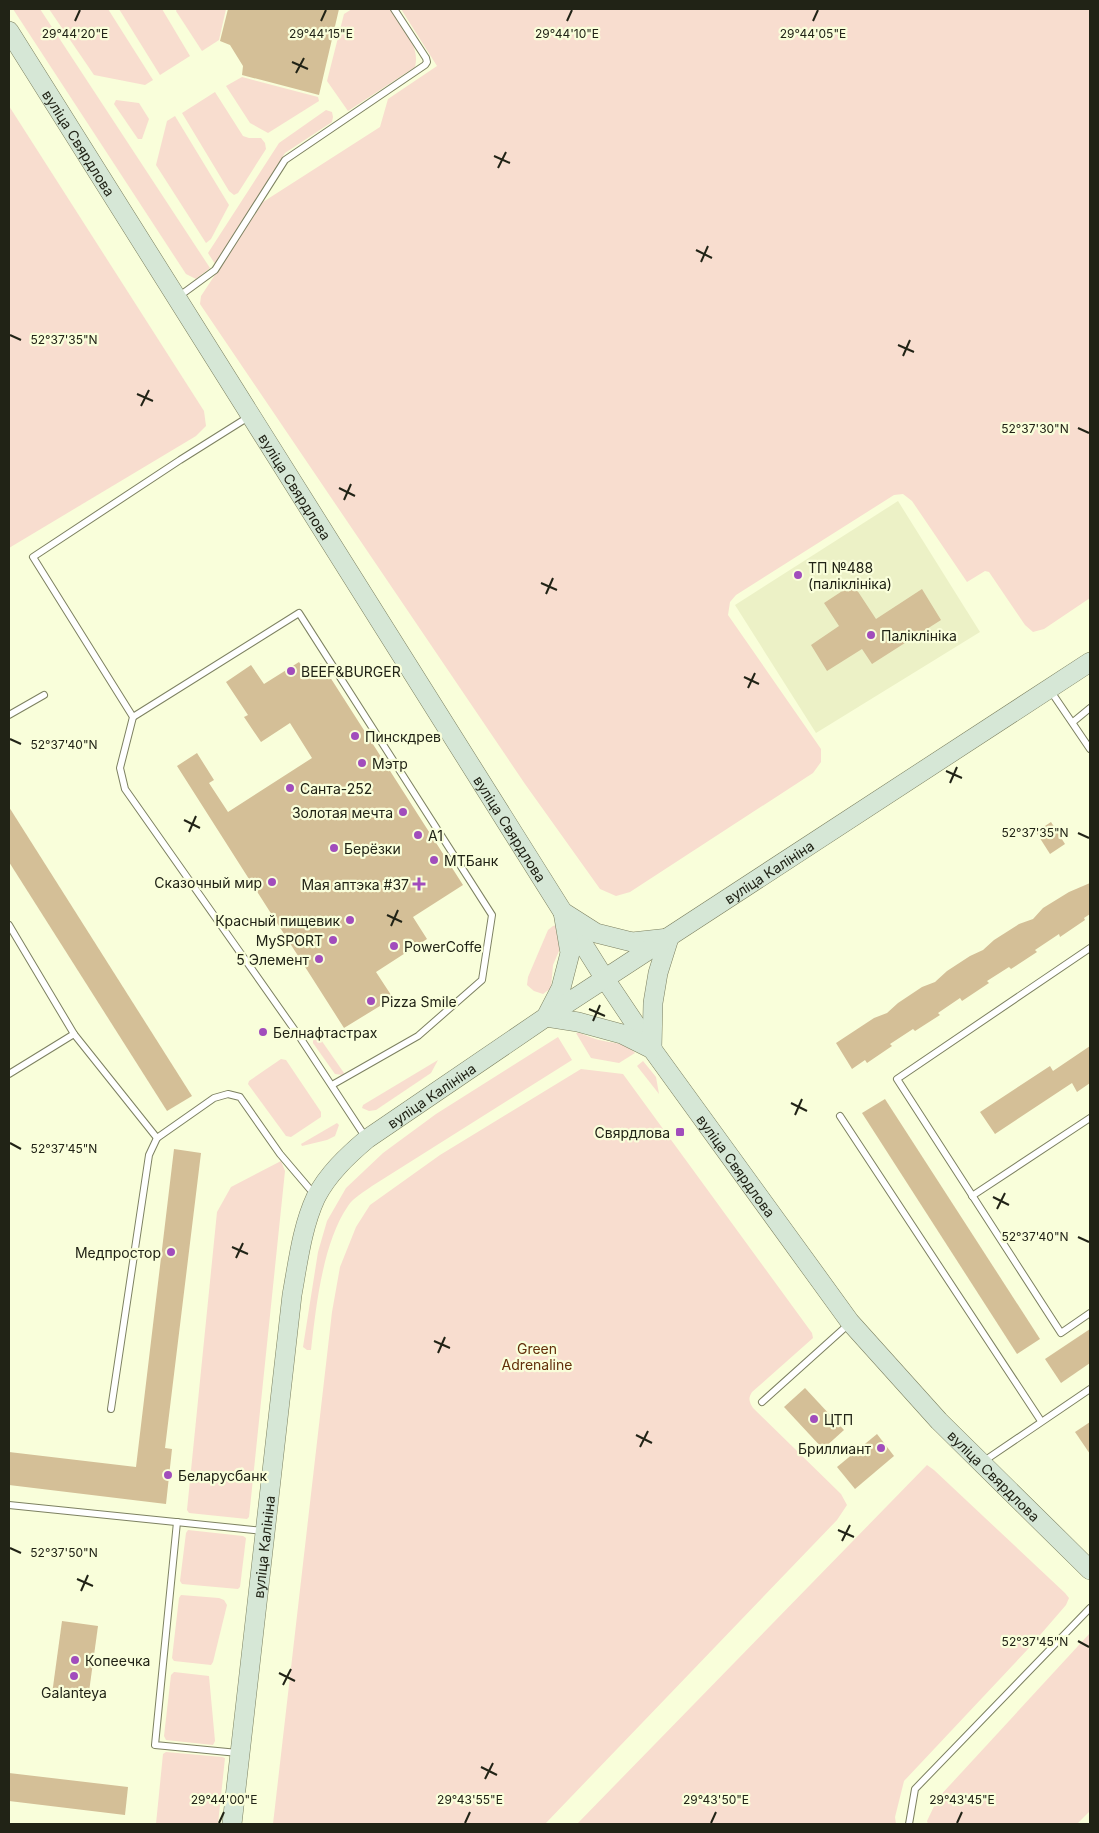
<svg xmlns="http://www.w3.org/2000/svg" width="1099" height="1833" viewBox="0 0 1099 1833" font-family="Inter,sans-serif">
  <rect width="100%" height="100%" fill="#f9feda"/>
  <!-- built -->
  <polygon fill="#ecf1c6" points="898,501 980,632 816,733 735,605"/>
  <!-- green -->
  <g fill="#f8ddcf">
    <polygon points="13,9 40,9 210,268 196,279 186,274"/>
    <polygon points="49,9 108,9 153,80 145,85 94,75"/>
    <polygon points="119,9 162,9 190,56 160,75"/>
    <polygon points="177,9 226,9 219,40 202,51 176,11"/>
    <path d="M352,9H391C401,25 421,47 415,67L348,111L327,81L344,14Z"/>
    <polygon points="401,9 1090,9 1090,598 1044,629 1033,632 1025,625 989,572 985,571 967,582 912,501 903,494 894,495 736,595 730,602 728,615 821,749 821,762 813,773 630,892 616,896 600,889 525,784 200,304 201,296 205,290 263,202 380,127 388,99 437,66"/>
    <polygon points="242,77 318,97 319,101 268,133 250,123 226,86"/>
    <polygon points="215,92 243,136 249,138 261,138 265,143 266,149 238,193 234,195 229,191 182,113"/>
    <polygon points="116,100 139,103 149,119 142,139 138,139 114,104"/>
    <polygon points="9,106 204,411 206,426 196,436 9,548"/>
    <polygon points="326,110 332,112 333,117 332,122 285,153 215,264 208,253 279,143"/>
    <polygon points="175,116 229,205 211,239 206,243 156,165 167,121"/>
    <polygon points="557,925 562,944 553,965 551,988 543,994 534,991 527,985 528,977 548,930 553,926"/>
    <path d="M576,1033H580C588,1036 596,1040 604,1041C617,1044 625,1042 635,1053L619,1063L591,1058Z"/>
    <polygon points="319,1037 344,1073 343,1075 335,1074 313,1043 313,1040"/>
    <path d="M558,1037L572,1060L372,1186C364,1192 353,1198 348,1206C323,1242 316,1306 311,1350H307L303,1347L318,1252L327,1221L346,1188L383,1153L436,1114Z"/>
    <polygon points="281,1059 286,1060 321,1112 321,1117 291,1137 286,1136 248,1084 249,1081"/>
    <polygon points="438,1060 431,1073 376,1110 369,1111 362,1108 363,1105"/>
    <polygon points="643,1061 656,1077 659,1094 637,1066"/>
    <path d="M581,1069L623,1074L812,1333L813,1338L752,1392C748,1398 749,1402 753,1408L841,1494L847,1505L837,1520L545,1824H273L332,1312L340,1267L356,1227L370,1205L440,1155Z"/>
    <polygon points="337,1123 339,1125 335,1136 327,1140 302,1146 301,1144"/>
    <polygon points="281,1161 285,1171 249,1517 247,1519 189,1513 187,1510 217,1212 231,1187"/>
    <polygon points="927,1465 934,1470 1065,1593 1069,1598 1066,1605 1028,1649 904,1781 895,1817 896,1824 577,1824"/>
    <polygon points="188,1530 243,1536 246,1538 240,1587 238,1589 182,1584 180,1581 186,1533"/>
    <polygon points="181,1595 219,1598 224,1600 227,1605 213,1662 211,1665 174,1661 172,1658 179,1598"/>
    <polygon points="1090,1633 1090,1811 1077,1824 928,1824 927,1821 938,1798"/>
    <polygon points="174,1672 209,1676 215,1741 213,1745 166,1740 164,1736 171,1675"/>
    <polygon points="166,1752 222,1757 225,1758 218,1824 156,1824 163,1754"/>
  </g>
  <!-- building -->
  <g fill="#d4bf97">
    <polygon points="228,9 339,9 319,95 242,75 243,66 230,45 220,41"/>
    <polygon points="853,584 876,619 922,589 941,620 872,664 862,649 827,671 811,645 839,626 824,603"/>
    <polygon points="299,662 306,673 321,663 463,885 413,917 427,939 376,972 393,998 344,1028 177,766 197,753 214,780 209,783 228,812 312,758 290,723 261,742 244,717 248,715 226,682 251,665 264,684"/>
    <polygon points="9,807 192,1096 167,1111 9,862"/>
    <polygon points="1051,822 1065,844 1050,854 1036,832"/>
    <polygon points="1090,883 1090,914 1084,918 1085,920 1060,937 1059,934 1035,950 1037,952 1011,969 1009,967 987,981 989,983 962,1001 960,998 938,1013 940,1015 915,1031 913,1029 890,1044 892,1046 867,1063 865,1060 852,1069 836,1043 874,1018 887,1013 898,1003 922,987 935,982 947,971 970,956 983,950 994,940 1019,924 1033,919 1043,908 1069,892"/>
    <polygon points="1090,1046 1090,1083 1077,1092 1072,1083 995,1134 980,1112 1050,1066 1053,1071"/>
    <polygon points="885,1099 1040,1339 1017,1354 862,1113"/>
    <polygon points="174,1149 201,1153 165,1448 172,1449 166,1504 9,1485 9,1452 136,1467"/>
    <polygon points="1090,1329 1090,1363 1061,1383 1045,1359"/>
    <polygon points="805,1388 844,1430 823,1449 784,1407"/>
    <polygon points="1090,1422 1090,1454 1075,1432"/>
    <polygon points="877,1434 894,1456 855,1489 837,1467"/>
    <polygon points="62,1621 98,1626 88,1699 52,1694"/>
    <polygon points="9,1773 128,1787 125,1815 9,1801"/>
  </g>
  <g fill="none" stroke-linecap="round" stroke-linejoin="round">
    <!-- lane casing -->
    <g stroke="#7d8161" stroke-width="8">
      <g id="lane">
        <polyline points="178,297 215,270 285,160 425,65 427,62 426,58 394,9"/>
        <polyline points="250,416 180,460 33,557 133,717 120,768 125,789 301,1039 366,1138"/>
        <polyline points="1050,690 1090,749"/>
        <polyline points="9,715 44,695"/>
        <polyline points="133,717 299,613 492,915 482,980 418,1036 332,1085"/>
        <polyline points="1073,722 1090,708"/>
        <polyline points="9,925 74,1034"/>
        <polyline points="1090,948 897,1079 1061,1333 1090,1313"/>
        <polyline points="9,1074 74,1034 157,1138 214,1098 228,1094 240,1097 280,1154 314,1194"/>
        <polyline points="840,1116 1041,1421"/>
        <polyline points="972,1196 1090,1118"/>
        <polyline points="762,1402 850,1323"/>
        <polyline points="111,1409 149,1155 157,1138"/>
        <polyline points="984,1461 1090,1389"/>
        <polyline points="9,1505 264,1531"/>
        <polyline points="177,1522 155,1745 238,1753"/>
        <polyline points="909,1824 915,1789 1090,1608"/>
      </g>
    </g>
    <!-- secondary casing -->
    <g stroke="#7d8161" stroke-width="20">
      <g id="secondary">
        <path id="s1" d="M9,31L605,979L652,1049L850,1322L939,1421L1090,1570"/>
        <polygon points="563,912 596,933 632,942 669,938 658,973 653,1003 652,1049 622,1034 578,1022 546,1017 561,988 570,953"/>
        <path id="s2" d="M232,1824L292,1295C298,1262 302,1227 316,1197C328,1174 347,1156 367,1139L546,1017L1090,662"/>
      </g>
    </g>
    <!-- lane -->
    <use href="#lane" stroke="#fff" stroke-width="6"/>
    <!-- secondary -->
    <use href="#secondary" stroke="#d6e7d6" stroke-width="19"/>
  </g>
  <!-- ticks -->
  <path fill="none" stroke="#212316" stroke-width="2" d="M75,21L80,10M321,21L326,10M567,21L572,10M813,21L818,10M292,62L308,69M296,73L304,58M494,156L510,163M498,168L506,152M696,250L712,258M701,262L708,246M10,335L21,340M898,345L914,352M903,356L910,340M137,394L153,401M141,406L149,390M1078,428L1089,433M339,488L355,496M344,500L351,484M541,583L557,590M546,594L553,578M744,677L759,684M748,688L755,673M10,739L21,744M946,771L962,778M950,783L957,767M184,820L200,828M189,832L196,816M1078,833L1089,838M387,915L402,922M391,926L398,910M589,1009L605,1016M593,1021L600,1005M791,1103L807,1111M795,1115L802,1099M10,1143L21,1149M993,1197L1009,1205M997,1209L1005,1193M1078,1237L1089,1242M232,1247L248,1254M236,1258L243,1243M434,1341L450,1348M438,1353L445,1337M636,1435L652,1443M640,1447L648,1431M838,1530L854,1537M842,1541L850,1525M10,1548L21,1553M77,1579L93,1586M81,1591L88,1575M1078,1641L1089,1647M279,1673L295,1681M283,1685L291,1669M481,1767L497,1775M485,1779L493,1763M219,1823L224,1812M465,1823L470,1812M711,1823L716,1812M957,1823L962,1812"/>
  <!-- markers -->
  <g fill="#a14dbc" stroke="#f9feda" stroke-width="2">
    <circle cx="798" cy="575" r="5"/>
    <circle cx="871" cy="635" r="5"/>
    <circle cx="291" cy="671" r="5"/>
    <circle cx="355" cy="736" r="5"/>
    <circle cx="362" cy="763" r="5"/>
    <circle cx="290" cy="788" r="5"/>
    <circle cx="403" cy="812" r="5"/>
    <circle cx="418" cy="835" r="5"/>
    <circle cx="334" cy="848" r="5"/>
    <circle cx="434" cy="860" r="5"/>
    <circle cx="272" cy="882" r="5"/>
    <path d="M416.5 876.5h5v5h5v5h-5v5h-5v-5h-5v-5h5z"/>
    <circle cx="350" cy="920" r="5"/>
    <circle cx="333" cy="940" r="5"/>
    <circle cx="394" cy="946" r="5"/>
    <circle cx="319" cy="959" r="5"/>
    <circle cx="371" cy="1001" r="5"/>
    <circle cx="263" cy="1032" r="5"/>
    <rect x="675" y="1127" width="10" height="10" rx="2.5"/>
    <circle cx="171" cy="1252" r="5"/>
    <circle cx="814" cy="1419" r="5"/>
    <circle cx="881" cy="1448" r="5"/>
    <circle cx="168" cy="1475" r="5"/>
    <circle cx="75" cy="1660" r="5"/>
    <circle cx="74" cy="1676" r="5"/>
  </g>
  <g text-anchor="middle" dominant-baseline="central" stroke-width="4.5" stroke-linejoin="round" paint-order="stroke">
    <!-- street labels -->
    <g font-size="14" fill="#212316" stroke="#f9feda">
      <text stroke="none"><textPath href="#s1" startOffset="132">вуліца Свярдлова</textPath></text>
      <text stroke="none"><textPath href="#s1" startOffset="538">вуліца Свярдлова</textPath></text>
      <text stroke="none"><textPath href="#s1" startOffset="942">вуліца Свярдлова</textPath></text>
      <text stroke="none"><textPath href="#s2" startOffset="1194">вуліца Калініна</textPath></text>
      <text stroke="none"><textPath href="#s2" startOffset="789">вуліца Калініна</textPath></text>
      <text stroke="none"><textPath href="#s1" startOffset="1348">вуліца Свярдлова</textPath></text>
      <text stroke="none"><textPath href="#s1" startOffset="1752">вуліца Свярдлова</textPath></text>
      <text stroke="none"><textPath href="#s2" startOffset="279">вуліца Калініна</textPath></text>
    </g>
    <!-- poi labels -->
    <g font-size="14" fill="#212316" stroke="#f9feda" text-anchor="start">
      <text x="808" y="567">ТП №488<tspan x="808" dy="16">(паліклініка)</tspan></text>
      <text x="881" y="635">Паліклініка</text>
      <text x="301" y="671">BEEF&amp;BURGER</text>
      <text x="365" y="736">Пинскдрев</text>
      <text x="372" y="763">Мэтр</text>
      <text x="300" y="788">Санта-252</text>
      <text x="393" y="812" text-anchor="end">Золотая мечта</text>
      <text x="428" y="835">A1</text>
      <text x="344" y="848">Берёзки</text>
      <text x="444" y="860">МТБанк</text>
      <text x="262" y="882" text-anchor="end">Сказочный мир</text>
      <text x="409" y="884" text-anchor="end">Мая аптэка #37</text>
      <text x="340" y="920" text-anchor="end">Красный пищевик</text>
      <text x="323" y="940" text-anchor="end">MySPORT</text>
      <text x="404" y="946">PowerCoffe</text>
      <text x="309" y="959" text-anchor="end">5 Элемент</text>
      <text x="381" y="1001">Pizza Smile</text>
      <text x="273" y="1032">Белнафтастрах</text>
      <text x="670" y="1132" text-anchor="end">Свярдлова</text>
      <text x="161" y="1252" text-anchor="end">Медпростор</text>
      <text x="824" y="1419">ЦТП</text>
      <text x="871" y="1448" text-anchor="end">Бриллиант</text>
      <text x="178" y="1475">Беларусбанк</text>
      <text x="85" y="1660">Копеечка</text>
      <text x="74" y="1692" text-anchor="middle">Galanteya</text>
    </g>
    <!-- park labels -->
    <g font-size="14" fill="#622e09" stroke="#f9feda">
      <text x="537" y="1348">Green<tspan x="537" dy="16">Adrenaline</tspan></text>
    </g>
  </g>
  <g font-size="12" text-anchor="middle" fill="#212316" stroke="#f9feda" stroke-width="4.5" stroke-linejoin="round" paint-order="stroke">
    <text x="321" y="38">29°44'15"E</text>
    <text x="567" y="38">29°44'10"E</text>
    <text x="813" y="38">29°44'05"E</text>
    <text x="75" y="38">29°44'20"E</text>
    <text x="64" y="344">52°37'35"N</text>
    <text x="1035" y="433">52°37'30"N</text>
    <text x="64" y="749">52°37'40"N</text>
    <text x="1035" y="837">52°37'35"N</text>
    <text x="64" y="1153">52°37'45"N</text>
    <text x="1035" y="1241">52°37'40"N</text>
    <text x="64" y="1557">52°37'50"N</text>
    <text x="1035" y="1646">52°37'45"N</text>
    <text x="224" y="1804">29°44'00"E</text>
    <text x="470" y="1804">29°43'55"E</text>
    <text x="716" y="1804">29°43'50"E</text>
    <text x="962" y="1804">29°43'45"E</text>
  </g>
  <!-- border -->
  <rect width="1099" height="1833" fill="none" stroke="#212316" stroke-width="20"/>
</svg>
